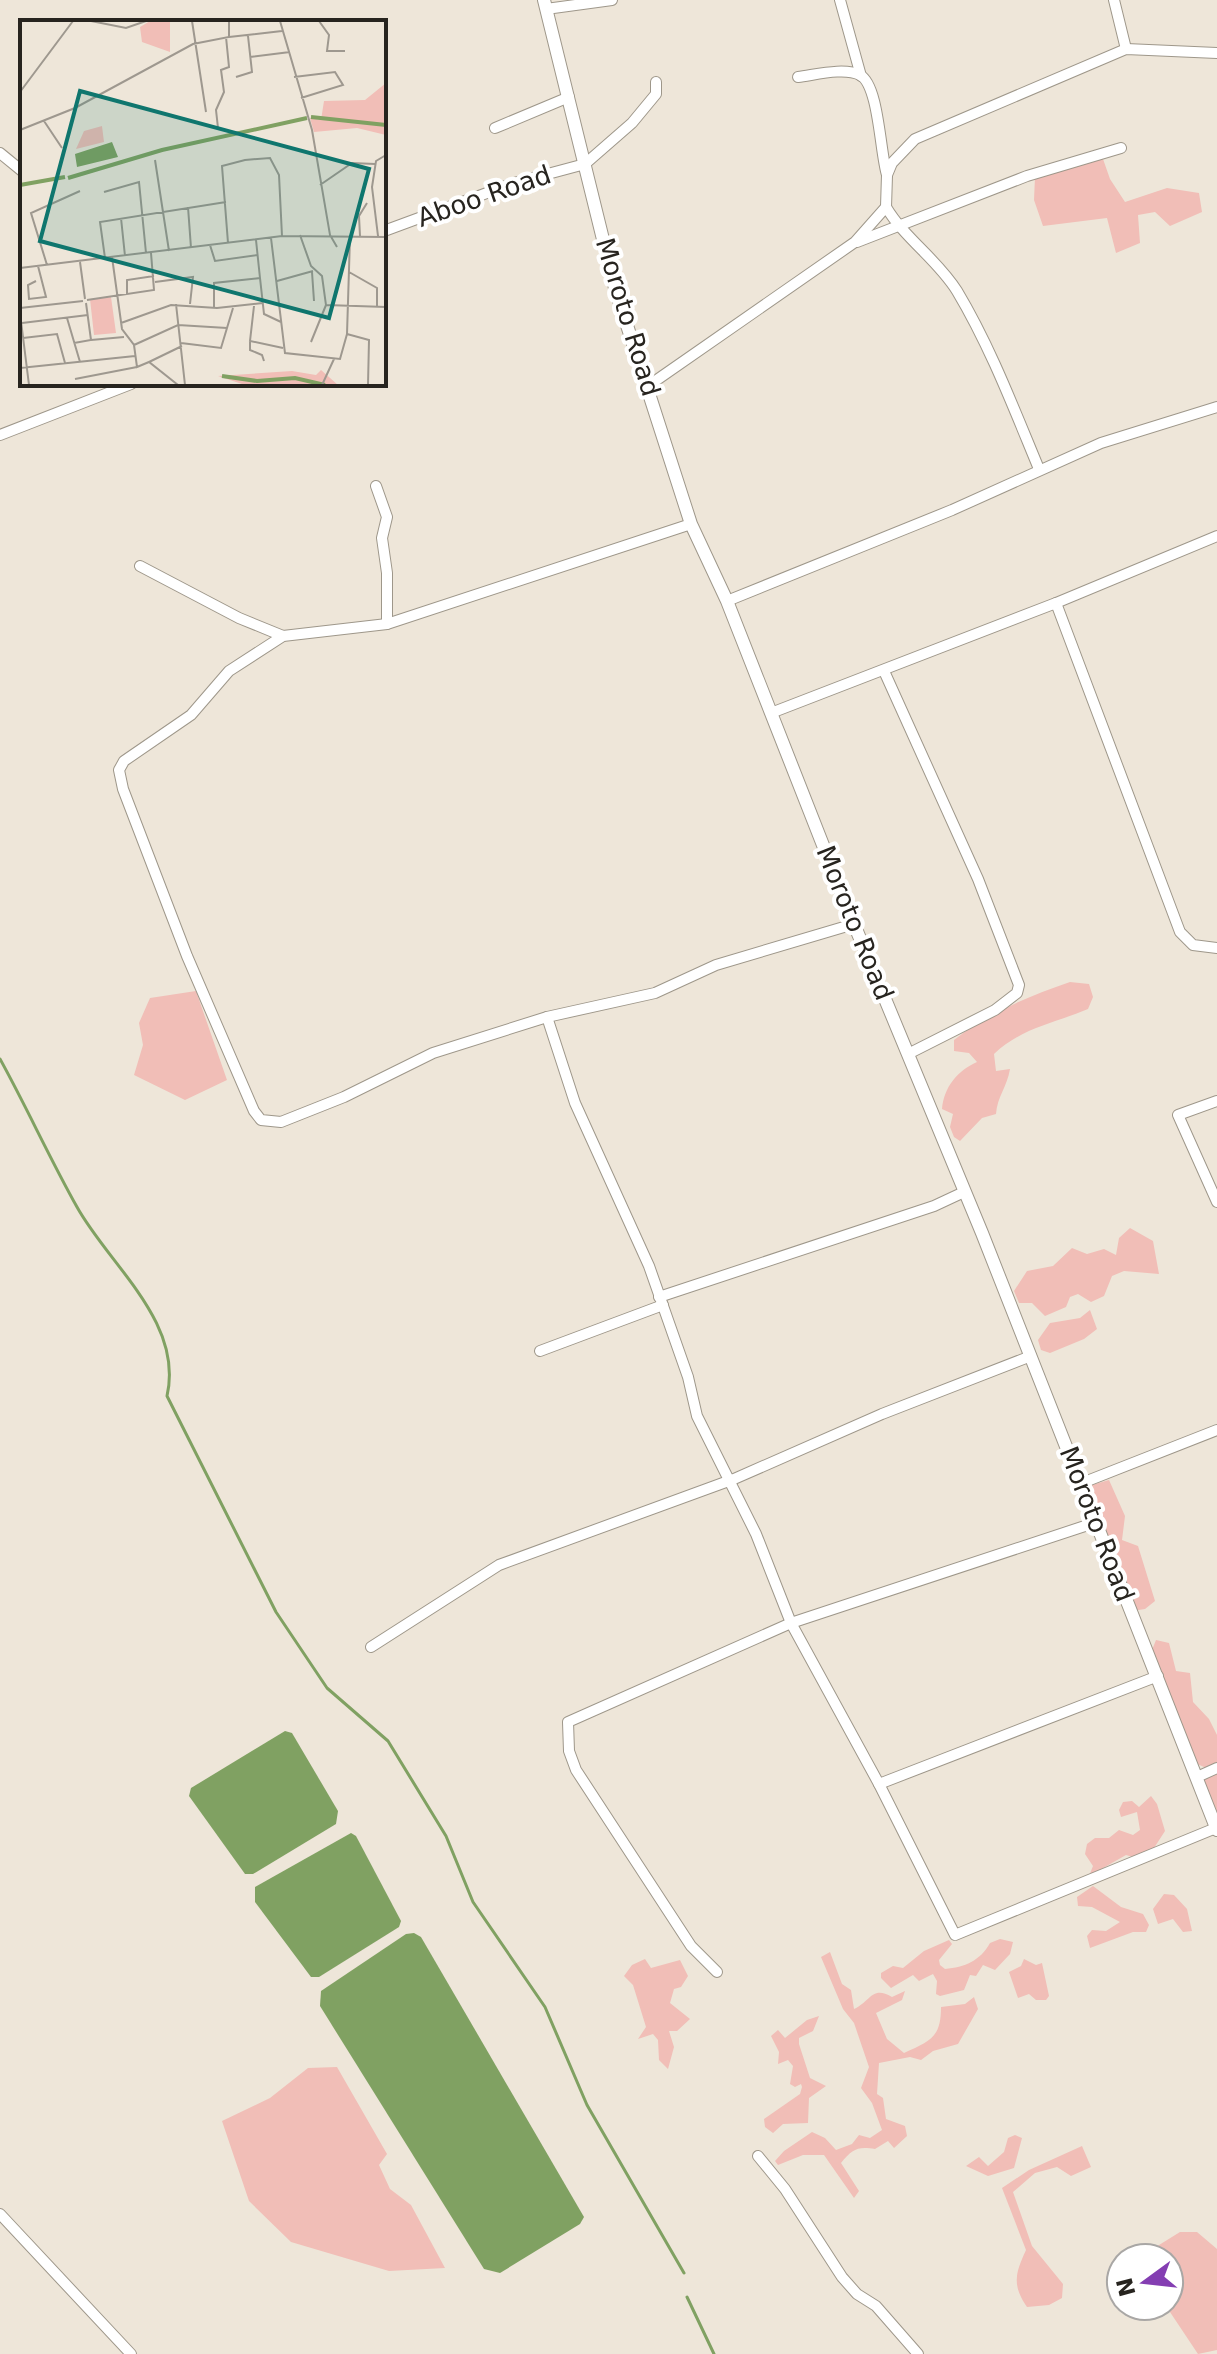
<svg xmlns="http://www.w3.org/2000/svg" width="1217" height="2354" viewBox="0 0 1217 2354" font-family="'DejaVu Sans',sans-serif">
  <rect width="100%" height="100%" fill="#eee6d9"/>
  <!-- green -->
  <g fill="#f1beb7">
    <polygon points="1103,159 1110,179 1125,202 1167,188 1199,193 1202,212 1170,226 1155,212 1138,215 1140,243 1116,253 1107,218 1043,226 1034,200 1035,177"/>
    <path d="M1070,982L1089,984L1093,997L1088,1009C1055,1023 1021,1028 994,1054L996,1071L1010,1069C1007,1087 997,1097 996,1114L982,1118L960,1141L954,1137L950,1127L953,1114L942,1109C944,1087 957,1071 977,1062L969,1053L954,1051V1040C990,1012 1027,997 1070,982Z"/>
    <polygon points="196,991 227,1080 185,1100 134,1075 143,1045 139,1023 150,998"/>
    <polygon points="1130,1228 1153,1241 1159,1274 1124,1271 1112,1276 1104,1296 1091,1302 1078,1294 1070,1297 1066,1307 1045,1316 1032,1303 1019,1303 1014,1291 1027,1271 1053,1266 1072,1248 1087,1254 1104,1249 1116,1255 1119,1238"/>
    <polygon points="1090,1310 1097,1329 1084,1339 1050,1353 1041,1350 1038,1340 1050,1323 1080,1318"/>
    <polygon points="1109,1480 1125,1516 1122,1540 1138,1546 1155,1601 1145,1609 1132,1611 1085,1487"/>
    <polygon points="1156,1640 1169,1643 1176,1671 1190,1673 1193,1702 1209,1719 1217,1735 1217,1828 1205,1792 1204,1767 1195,1763 1152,1650"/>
    <polygon points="1151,1796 1157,1804 1165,1831 1154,1848 1133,1857 1126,1855 1089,1876 1093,1866 1085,1854 1087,1844 1095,1838 1109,1838 1119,1830 1133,1835 1140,1830 1137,1812 1121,1817 1119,1810 1123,1802 1132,1801 1139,1807"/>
    <polygon points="1093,1886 1121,1907 1143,1914 1149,1925 1146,1932 1133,1932 1090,1948 1087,1936 1092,1930 1106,1931 1120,1922 1092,1907 1078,1906 1077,1897"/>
    <polygon points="1164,1894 1174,1895 1187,1909 1192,1931 1183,1932 1173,1919 1158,1924 1153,1909"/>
    <path d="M1000,1939L1013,1942L1010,1954L995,1970L983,1965L976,1976L970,1975L964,1990L940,1996L936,1994L937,1981L933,1974L919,1981L913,1975L891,1988L881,1978V1973L893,1966L903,1968L924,1951L949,1940L952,1944L939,1960L940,1965L945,1969C965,1967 980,1961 990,1943Z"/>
    <path d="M830,1952L842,1984L851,1990L854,2009C871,2001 872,1985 892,1997L905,1991L902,2000L876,2013L887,2039L904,2053C930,2041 941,2038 941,2007L965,2004L974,1997L978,2009L958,2044L933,2051L921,2060L910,2057L879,2063L877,2094L883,2098L886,2119L905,2126L907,2136L894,2148L888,2141L875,2149C858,2146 852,2149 841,2163L859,2191L854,2198L824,2155H803L778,2165L775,2161L784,2151L812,2132L825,2138L836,2150L852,2144L859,2135L870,2138L882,2130L872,2103L861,2088L869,2067L854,2023L843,2009L821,1957Z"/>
    <polygon points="645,1959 651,1968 680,1960 688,1976 681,1987 674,1989 670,2003 690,2019 677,2031 669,2031 674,2047 668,2069 659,2060 658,2040 653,2034 638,2039 646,2027 633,1985 624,1976 632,1965"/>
    <polygon points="1024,1959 1036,1965 1042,1963 1049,1996 1046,2000 1036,2000 1029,1994 1018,1998 1009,1972 1021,1966"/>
    <polygon points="819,2016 813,2031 799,2038 799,2044 810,2078 826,2086 809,2098 808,2123 783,2124 773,2133 765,2127 764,2119 800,2094 802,2087 801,2084 795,2087 790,2084 793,2066 788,2060 778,2064 779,2052 771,2036 778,2030 785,2038 807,2020"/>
    <polygon points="337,2067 387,2154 379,2165 390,2189 411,2205 445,2268 389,2271 291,2242 249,2201 222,2121 270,2098 308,2068"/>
    <polygon points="1015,2135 1022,2138 1014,2168 988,2176 966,2166 979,2157 988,2166 1004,2152 1008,2138"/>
    <path d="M1082,2146L1091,2167L1071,2176L1057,2167L1035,2173L1013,2192L1032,2246L1063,2284L1062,2298L1049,2305L1027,2307C1012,2285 1015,2274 1026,2250L1002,2188L1029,2170Z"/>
    <polygon points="1180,2232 1197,2232 1217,2249 1217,2350 1198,2354 1166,2306 1169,2306 1169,2258 1152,2258 1151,2250"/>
  </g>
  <!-- water -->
  <g fill="#80a162">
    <polygon points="285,1731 292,1733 338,1811 336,1824 253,1874 245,1874 189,1796 191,1788"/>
    <polygon points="351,1833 356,1836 401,1921 399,1927 319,1977 311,1977 255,1902 255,1887"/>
    <polygon points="414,1933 421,1937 584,2217 580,2224 500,2273 484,2269 320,2006 321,1991 406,1934"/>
  </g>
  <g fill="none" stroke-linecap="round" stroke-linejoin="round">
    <!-- stream -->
    <g stroke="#80a162" stroke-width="3">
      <path d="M0,1059C27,1108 50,1159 77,1207C109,1265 184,1322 167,1396L276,1612L327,1688L388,1741L446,1836L473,1902L545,2007L587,2105L684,2273"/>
      <polyline points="687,2297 714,2354"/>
    </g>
    <!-- minor casing -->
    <g stroke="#9e978a" stroke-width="12">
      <g id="minor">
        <polyline points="840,0 861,76"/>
        <polyline points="1114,0 1126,49"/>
        <polyline points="546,9 612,0"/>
        <path d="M798,77C815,75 844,67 860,75C879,85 880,153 887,175"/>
        <polyline points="495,128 569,97"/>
        <polyline points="0,153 22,171"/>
        <path d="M886,207C905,239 937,259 957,291C990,346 1014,409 1039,469"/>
        <polyline points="384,231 514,183 585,164 632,123 656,94 656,82"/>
        <polyline points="857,242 1027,176 1121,148"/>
        <polyline points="648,386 855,242 886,207 887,175 892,163 915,139 1126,49 1217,53"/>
        <polyline points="0,435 131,384"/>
        <polyline points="376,486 387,517 382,538 387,573 387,624"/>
        <polyline points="691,524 387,624 283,636 229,671 191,715 124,761 119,770 123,789 187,956 254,1111 261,1120 281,1122 344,1097 433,1053 547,1017 655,993 716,965 854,924"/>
        <polyline points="140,566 239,618 283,636"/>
        <polyline points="727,601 952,510 1101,443 1217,407"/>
        <polyline points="1056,603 1217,536"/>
        <polyline points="884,671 978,879 1019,985 1017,993 995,1010 908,1054"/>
        <polyline points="771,713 1056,603 1180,932 1193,945 1217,948"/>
        <polyline points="547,1017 575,1103 649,1266 688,1377 697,1416 756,1534 791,1623 879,1784 955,1935 1216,1828"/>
        <polyline points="1217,1101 1178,1115 1217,1202"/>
        <polyline points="659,1297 934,1206 964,1192"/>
        <polyline points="540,1351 663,1305"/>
        <polyline points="1082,1483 1217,1430"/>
        <polyline points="371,1647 499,1565 734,1479 882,1414 1031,1356"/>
        <polyline points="1197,1777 1217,1768"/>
        <polyline points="879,1784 1158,1676"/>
        <polyline points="717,1972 691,1946 576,1770 569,1751 568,1722 791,1623 1094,1523"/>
        <polyline points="758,2156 785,2189 842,2277 857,2294 876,2306 918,2354"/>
        <polyline points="0,2214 131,2354"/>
      </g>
    </g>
    <!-- major casing -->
    <g stroke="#9e978a" stroke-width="14">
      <polyline id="major" points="544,0 615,288 691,524 727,601 854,924 982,1233 1217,1830"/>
    </g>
    <!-- minor -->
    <use href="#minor" stroke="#fff" stroke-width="10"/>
    <!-- major -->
    <use href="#major" stroke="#fff" stroke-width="12"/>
  </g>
  <g text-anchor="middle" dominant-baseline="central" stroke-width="8" stroke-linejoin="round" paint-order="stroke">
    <!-- street labels -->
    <g font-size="26" fill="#27241f" stroke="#fff">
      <text transform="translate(484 196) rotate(-19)">Aboo Road</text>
      <text transform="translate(628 317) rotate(73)">Moroto Road</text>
      <text transform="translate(855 923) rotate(68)">Moroto Road</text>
      <text transform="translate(1097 1524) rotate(69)">Moroto Road</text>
    </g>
  </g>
  <!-- overview -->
  <g transform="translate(20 20)">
    <rect width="366" height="366" fill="#eee6d9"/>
    <path d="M130,1H150V32L122,22L120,7ZM366,63V115L337,108L294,112L290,98L301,100L304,81L345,80ZM82,106L84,122L56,129L64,111ZM91,277L96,313L74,315L70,279ZM301,350L318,365H225L198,356L272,351L296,355Z" fill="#f1beb7"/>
    <path d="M92,122L98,137L57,147L55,134Z" fill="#80a162"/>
    <path fill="none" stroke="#80a162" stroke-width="4" d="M291,97L366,105M48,158L142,130L287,98M0,165L45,157M202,356L237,361L275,358L305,365"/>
    <path fill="none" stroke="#9e988f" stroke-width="2" d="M71,1L106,8L126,1M172,1L186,92M260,1L292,110L310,215L317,227M299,1L309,15L307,31H325M209,17L262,11M230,37L270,32M216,57L232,52L228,16M274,57L315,52L323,65L281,78M0,72L53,1M24,101L42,128M198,108L196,90L204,72L201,50L209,47L206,17M0,110L55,88L173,24L209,17V1M135,140L149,231M300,165L332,143L355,144M84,172L119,162L126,233M168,187L171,228M101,198L105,236M280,215L291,246L302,256L306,285L291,322M340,216L339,196L347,183M358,216L352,167L356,141L366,135M251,218L265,333L320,339L327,314L330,217M208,223L202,146L225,140L250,138L259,155L262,216M190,225L195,241L238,235M92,237L102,309L114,325L117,347L129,342L158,365M85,238L80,202L206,182M60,242L65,279M27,245L11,193L60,171M0,248L262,216L366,217M292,252L294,281M329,252L357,268V287M240,258L244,294L261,302M16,261L8,265L9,279L26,277L18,246M257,261L293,251M135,262L173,257L170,284M107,274V260L134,256M67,280L134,270L131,233M156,284L165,365M306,285L366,287M234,286L230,321L263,328M194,287V263L240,258L236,220M0,288L63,281M0,293L9,365M47,298L60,342M2,303L68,295M101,303L151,285L197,288L243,283M327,314L349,320L348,365M3,318L37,314L45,343M71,320L104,317M230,321V330L242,335L244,341M54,323L71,320L66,283M161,323L201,328L213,288M114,325L158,305L207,308M129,342L162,326M0,348L115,336M55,359L117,347M302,365L314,339"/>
    <path fill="#0f766e" fill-opacity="0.15" stroke="#0f766e" stroke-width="4" d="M60,71L349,149L309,298L20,221Z"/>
    <rect width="366" height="366" fill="none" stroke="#27241f" stroke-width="4"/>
  </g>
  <!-- north arrow -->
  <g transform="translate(1145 2282) rotate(255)"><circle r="38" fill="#ffffff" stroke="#a9a7a5" stroke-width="2"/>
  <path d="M0-6L14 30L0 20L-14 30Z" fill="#843eb2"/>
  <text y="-12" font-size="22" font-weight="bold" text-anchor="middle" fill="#27241f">N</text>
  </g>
</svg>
